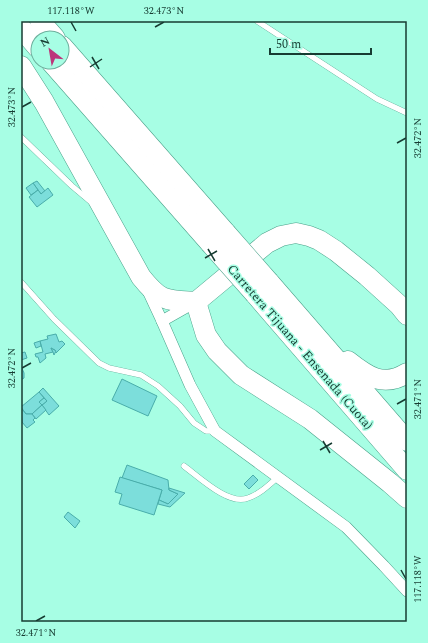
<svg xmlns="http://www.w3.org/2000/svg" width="428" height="643" viewBox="0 0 428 643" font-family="Spectral,serif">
  <rect width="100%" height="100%" fill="#a7fee4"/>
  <!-- building -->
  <g fill="#7cdedb" stroke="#49adaa">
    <polygon points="37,181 45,191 41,194 33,183"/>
    <polygon points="33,183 38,190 31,195 26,188"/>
    <polygon points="48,188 53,195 37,207 29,197 38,190 41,194"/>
    <polygon points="56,334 59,342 62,341 65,344 56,353 55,350 51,348 53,352 45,354 46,358 40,363 38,357 36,357 35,354 43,352 40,341 48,339 47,336"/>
    <polygon points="40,341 41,346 36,348 34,343"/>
    <polygon points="51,348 56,351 54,355 53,352"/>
    <polygon points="25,352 27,358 21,360 21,353"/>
    <polygon points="21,366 24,373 24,378 21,380"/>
    <polygon points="122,379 157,396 148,416 112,400"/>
    <polygon points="43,388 59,406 49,415 42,405 47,401 39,392"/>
    <polygon points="39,392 44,398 39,402 42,405 32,414 26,414 21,407"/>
    <polygon points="44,398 47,401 42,405 39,402"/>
    <polygon points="42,405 46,410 36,419 32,414"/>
    <polygon points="21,408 26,414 32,414 35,418 33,420 35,422 27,428 22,422"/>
    <polygon points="127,465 168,480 169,490 178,494 168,504 159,500 162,490 122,478"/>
    <polygon points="253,475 258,480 249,489 244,484"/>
    <polygon points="120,477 162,490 154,515 119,504 122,494 115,492"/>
    <polygon points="169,488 185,493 170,507 158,504 159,500 168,504 178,494 169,490"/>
    <polygon points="68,512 80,521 75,528 64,517"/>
  </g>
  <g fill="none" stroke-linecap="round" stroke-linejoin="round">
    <!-- lane casing -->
    <g stroke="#49a189" stroke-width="6">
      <g id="lane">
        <polyline points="257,21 377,99 407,113"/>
        <polyline points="21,137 72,186 91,202"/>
        <polyline points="21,282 54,319 99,363 109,368 141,375 158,386 180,406 194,423 206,431 215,431"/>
        <path d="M184,466C199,477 229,506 248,498C260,494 269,485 278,477"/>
      </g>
    </g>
    <!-- street casing -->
    <g stroke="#49a189" stroke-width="12">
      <g id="street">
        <polyline points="148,291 162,321"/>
        <polyline points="192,304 162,321 190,385 215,431 346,527 384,566 407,591"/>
      </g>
    </g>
    <!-- highway casing -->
    <g stroke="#49a189" stroke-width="21">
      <g id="highway">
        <polyline points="40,21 55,38"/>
        <polyline points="21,28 38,48"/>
        <polyline points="62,46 226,233"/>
        <polyline points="51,62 210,243"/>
        <path d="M21,66L44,102L141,277C161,302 165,300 196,302L267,243L281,236L296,233L309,236L319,240L336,251L367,276L399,305L407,315"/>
        <polyline points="269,282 407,441"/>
        <polyline points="255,294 407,470"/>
        <polyline points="196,302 206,335 217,351 241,375 310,419 390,483 407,498"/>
        <path d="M348,361C367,376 383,388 407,373"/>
      </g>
    </g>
    <!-- lane -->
    <use href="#lane" stroke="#fff" stroke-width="5.5"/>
    <!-- street -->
    <use href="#street" stroke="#fff" stroke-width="11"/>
    <!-- highway -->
    <use href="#highway" stroke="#fff" stroke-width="20"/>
    <!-- highway-bridge casing -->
    <g stroke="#49a189" stroke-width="21" stroke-linecap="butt">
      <g id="highway-bridge">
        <polyline points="226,233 269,282"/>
        <polyline points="210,243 255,294"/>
      </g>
    </g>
    <!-- highway-bridge -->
    <use href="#highway-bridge" stroke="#fff" stroke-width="20"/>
  </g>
  <!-- ticks -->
  <path fill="none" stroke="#173c32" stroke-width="1.5" d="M71,22L76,31M155,27L164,22M92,57L99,69M90,67L102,59M22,107L31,102M397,143L406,138M208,249L215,261M205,258L217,251M22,368L31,363M397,404L406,399M323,441L330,453M320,450L332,443M401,570L406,579M36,621L45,616"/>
  <g text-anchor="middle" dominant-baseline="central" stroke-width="3" stroke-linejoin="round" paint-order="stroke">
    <!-- street labels -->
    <g font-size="13" fill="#173c32" stroke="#a7fee4">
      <text transform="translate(300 347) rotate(49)">Carretera Tijuana - Ensenada (Cuota)</text>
    </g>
  </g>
  <!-- border -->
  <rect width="428" height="643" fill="none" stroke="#a7fee4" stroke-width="44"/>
  <!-- north arrow -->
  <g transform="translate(50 50) rotate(329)"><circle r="19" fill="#a7fee4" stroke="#6db09d"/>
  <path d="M0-3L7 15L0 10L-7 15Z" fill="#bc377b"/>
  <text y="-6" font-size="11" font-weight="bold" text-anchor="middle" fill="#173c32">N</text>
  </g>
  <!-- scale -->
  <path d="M270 48v6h101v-6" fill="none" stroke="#173c32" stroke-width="2"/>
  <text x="276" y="48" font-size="12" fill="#173c32" stroke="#a7fee4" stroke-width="3" paint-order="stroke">50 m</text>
  <rect x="22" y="22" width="384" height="599" fill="none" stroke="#173c32" stroke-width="1.5"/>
  <g font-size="10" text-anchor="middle" fill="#173c32">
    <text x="71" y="14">117.118°W</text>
    <text x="164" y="14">32.473°N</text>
    <text transform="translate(11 107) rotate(-90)" y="4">32.473°N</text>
    <text transform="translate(417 138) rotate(-90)" y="4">32.472°N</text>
    <text transform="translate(11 368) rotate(-90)" y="4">32.472°N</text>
    <text transform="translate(417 399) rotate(-90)" y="4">32.471°N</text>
    <text transform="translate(417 579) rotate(-90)" y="4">117.118°W</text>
    <text x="36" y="636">32.471°N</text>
  </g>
</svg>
